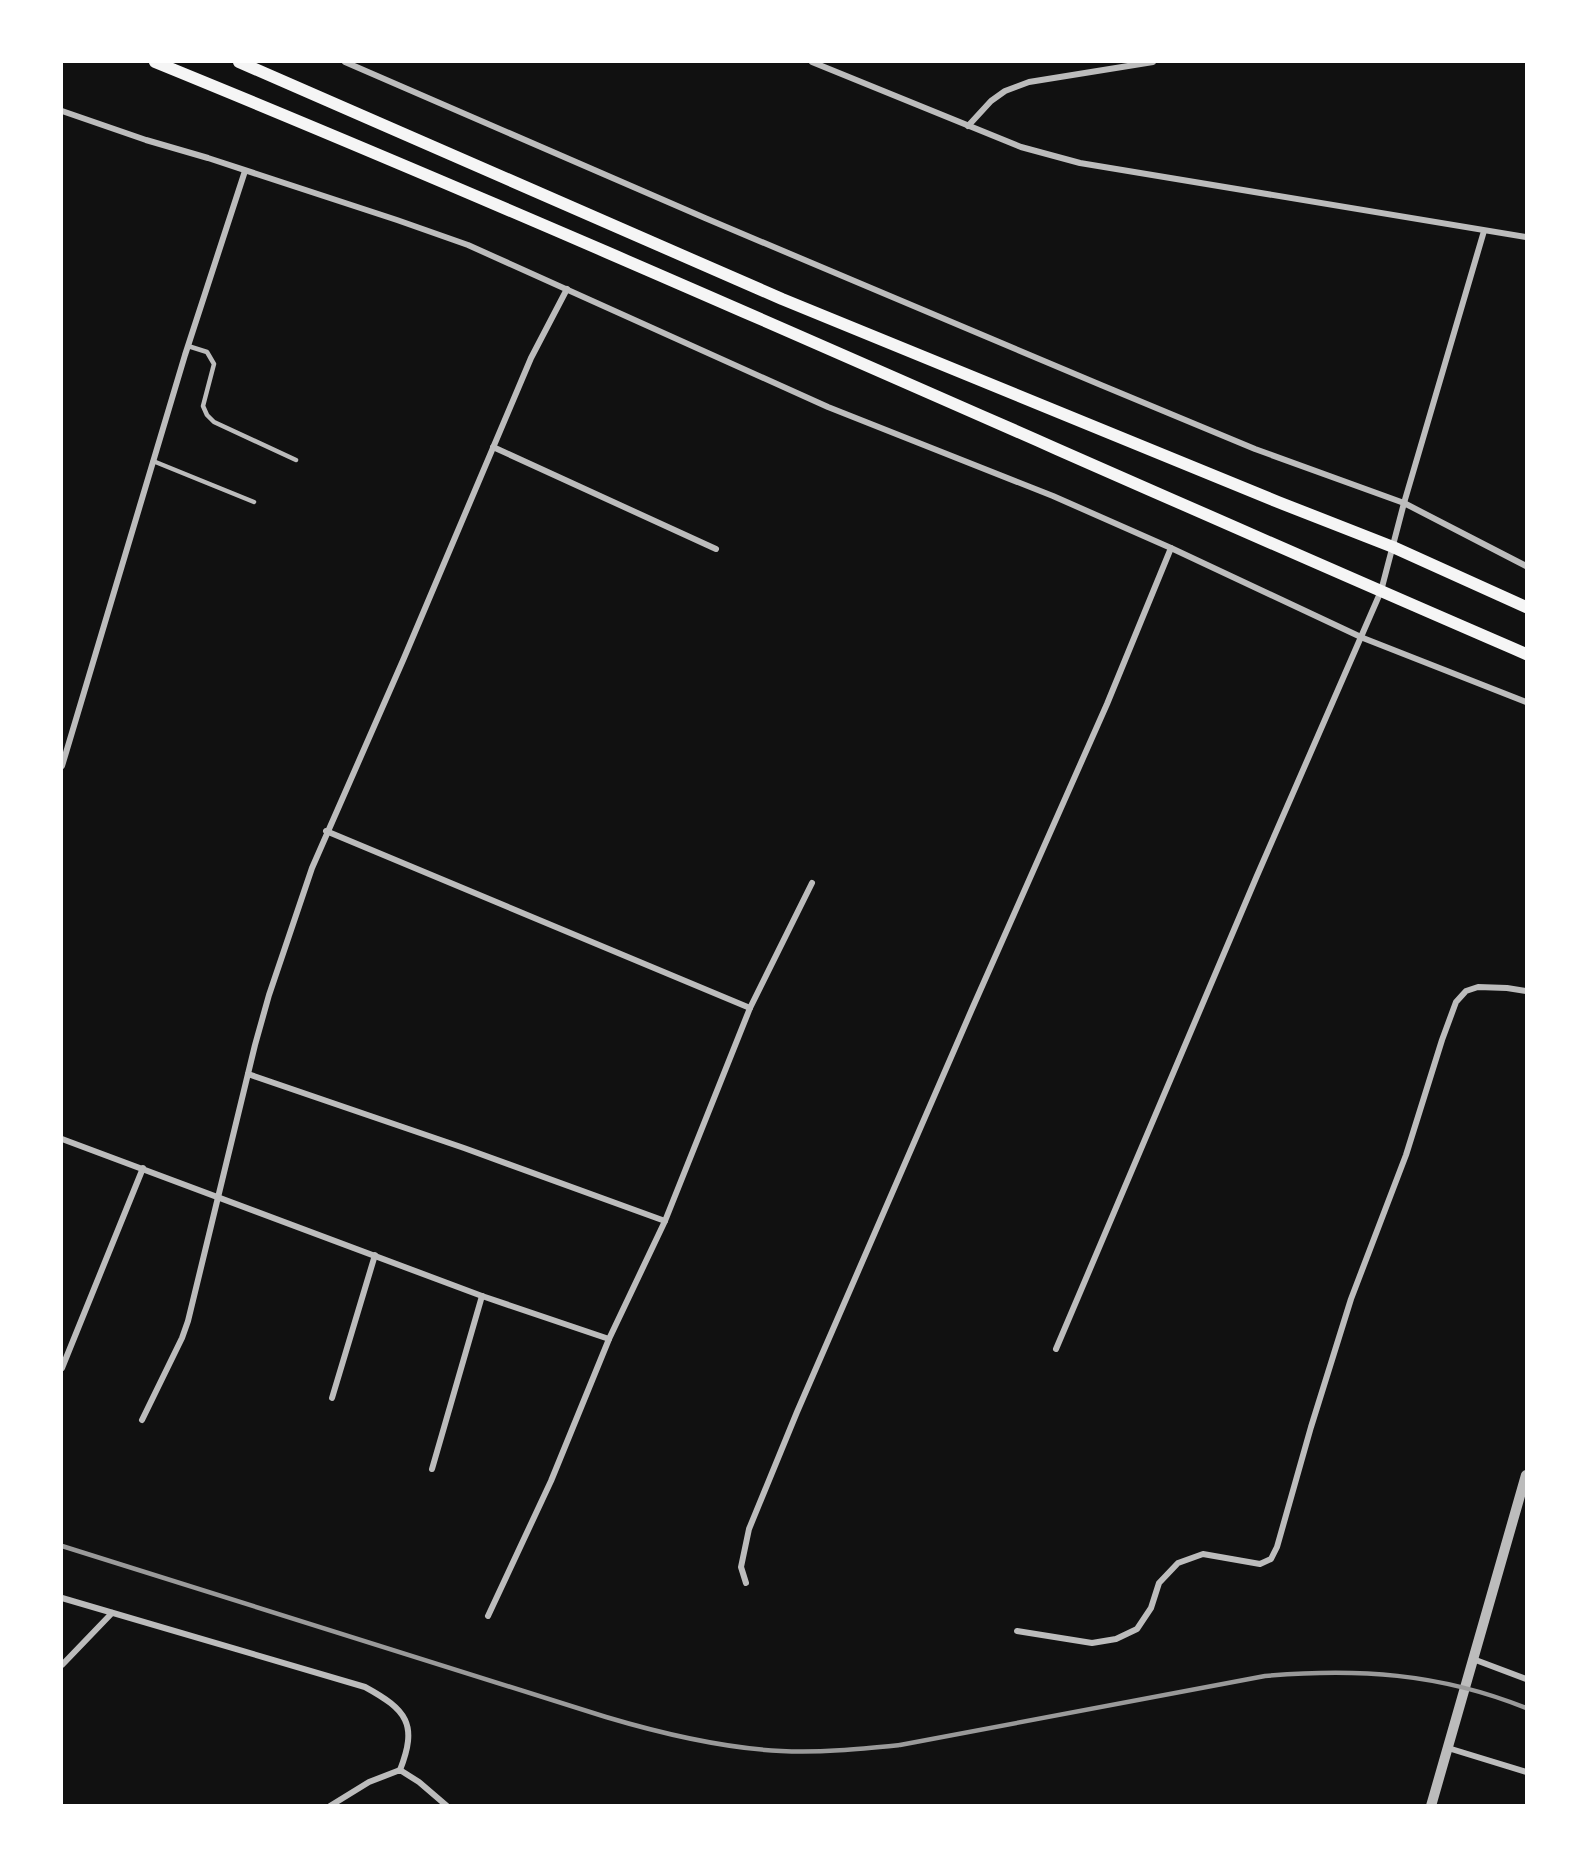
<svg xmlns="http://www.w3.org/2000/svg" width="1588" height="1867" viewBox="0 0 1588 1867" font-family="Commissioner,sans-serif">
  <rect width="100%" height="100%" fill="#111"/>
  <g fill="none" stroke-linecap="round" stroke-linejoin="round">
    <!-- service -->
    <g stroke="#bcbcbc" stroke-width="4.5">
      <polyline points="188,346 207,352 214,364 203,406 207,415 214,422 296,460"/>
      <polyline points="153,461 254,502"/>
    </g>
    <!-- minor -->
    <g stroke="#bcbcbc" stroke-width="6">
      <polyline points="345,62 705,218 1101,385 1255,449 1404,503 1526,566"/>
      <polyline points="812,62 1021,147 1080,163 1526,237"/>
      <polyline points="62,111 146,140 208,158 397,220 468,245 828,407 1053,496 1171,548 1363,638 1526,702"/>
      <polyline points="968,126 991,101 1005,91 1029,82 1153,62"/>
      <polyline points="493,447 716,549"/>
      <polyline points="62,766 185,355 245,171"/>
      <polyline points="326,831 750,1008"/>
      <polyline points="248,1074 464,1148 665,1221"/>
      <polyline points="62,1139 482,1296 609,1339"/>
      <polyline points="1056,1349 1256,878 1381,591 1404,503 1484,231"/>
      <polyline points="62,1368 143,1168"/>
      <polyline points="332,1398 375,1255"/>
      <polyline points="142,1420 182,1338 188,1321 255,1045 269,995 312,868 404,658 531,358 567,289"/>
      <polyline points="432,1469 482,1296"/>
      <polyline points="746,1583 741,1567 749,1529 797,1412 972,1009 1107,704 1171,548"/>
      <path d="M62,1598L365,1687C407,1710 418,1724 400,1770"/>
      <polyline points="488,1616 551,1481 609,1339 665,1221 750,1008 812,883"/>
      <polyline points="1017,1631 1092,1643 1116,1639 1137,1629 1151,1608 1159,1583 1178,1563 1203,1554 1260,1564 1271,1559 1277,1547 1311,1427 1351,1299 1406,1155 1442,1040 1456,1002 1466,991 1478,987 1507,988 1526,991"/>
      <polyline points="1473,1659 1526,1679"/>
      <polyline points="62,1665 112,1613"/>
      <polyline points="1448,1748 1526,1772"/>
      <polyline points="330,1806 369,1782 400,1770 419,1782 447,1806"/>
    </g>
    <!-- tertiary -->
    <polyline stroke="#bcbcbc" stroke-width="10" points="1431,1806 1526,1475"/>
    <!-- secondary -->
    <g stroke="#f5f5f5" stroke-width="12">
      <path d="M155,62C616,250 1069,457 1526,654"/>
      <polyline points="239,62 782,299 1278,502 1393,547 1526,607"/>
    </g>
    <!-- rail -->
    <path stroke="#9a9a9a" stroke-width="4.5" d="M62,1546L606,1717C663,1734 721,1748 781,1751C821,1753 860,1749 900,1745L1265,1676C1357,1668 1439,1673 1526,1708"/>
  </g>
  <!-- border -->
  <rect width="1588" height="1867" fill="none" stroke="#ffffff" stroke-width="126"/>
</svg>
